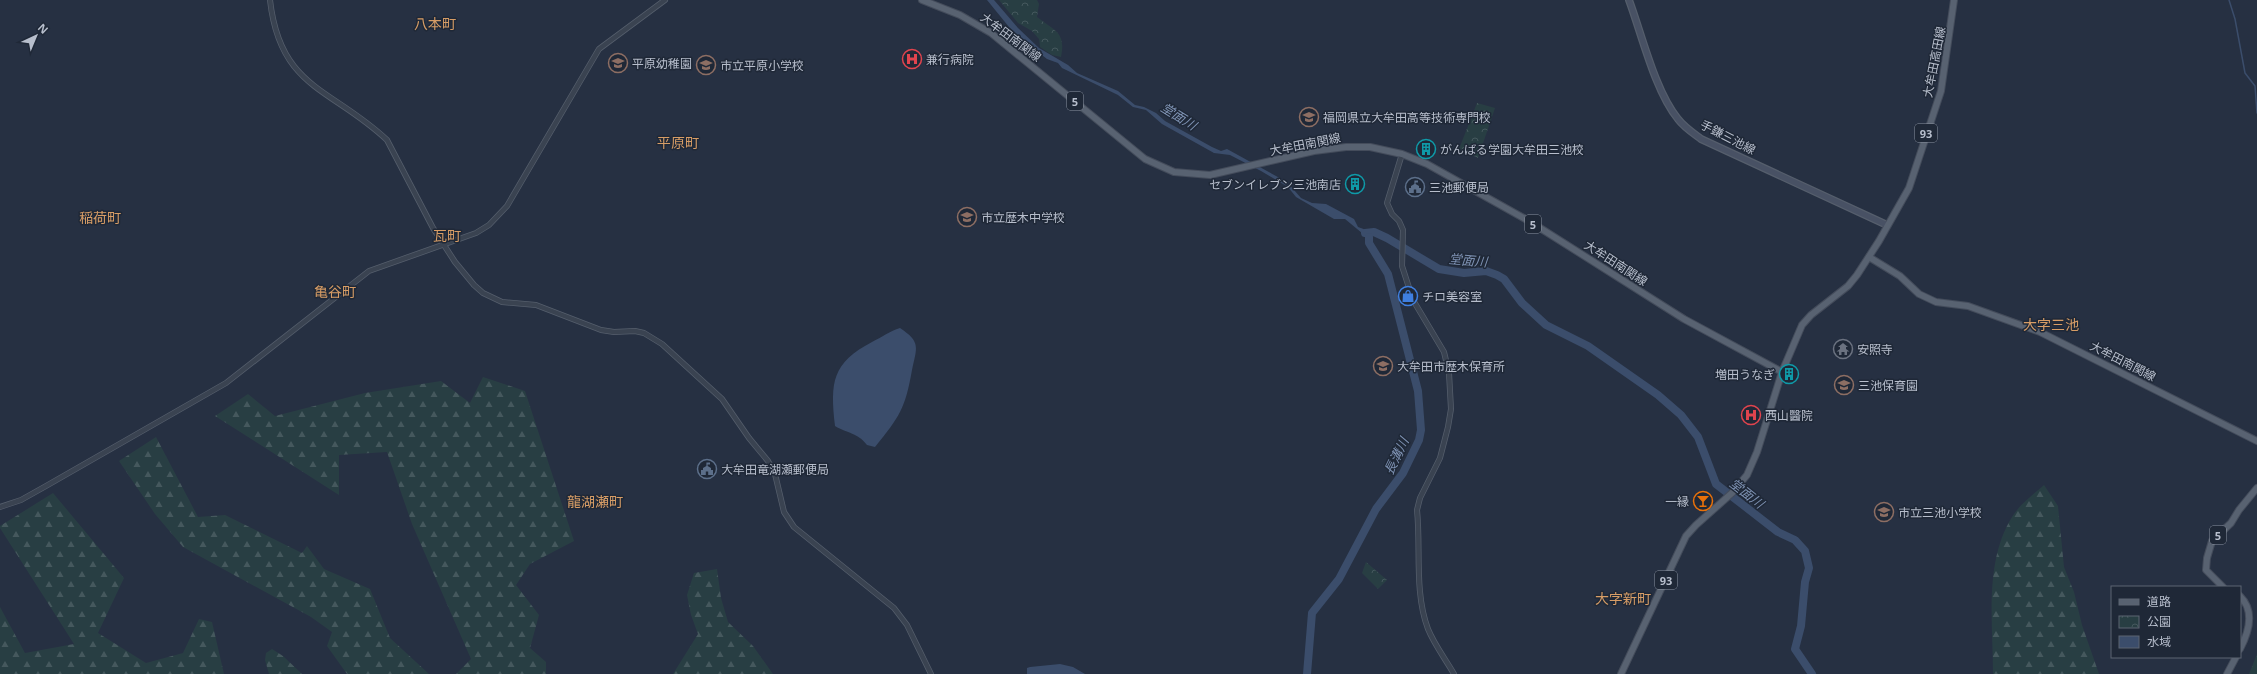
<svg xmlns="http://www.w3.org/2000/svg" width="2257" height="674" viewBox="0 0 2257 674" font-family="'Open Sans','Noto Sans JP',sans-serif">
  <defs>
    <pattern id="forest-firs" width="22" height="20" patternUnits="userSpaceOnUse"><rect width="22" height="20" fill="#283e43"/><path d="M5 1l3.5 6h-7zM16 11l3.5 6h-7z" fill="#45585d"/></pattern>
    <pattern id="park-crowns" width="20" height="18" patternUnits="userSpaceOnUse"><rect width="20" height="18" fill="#283e43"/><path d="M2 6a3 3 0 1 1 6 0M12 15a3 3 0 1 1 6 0" fill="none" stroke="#45585d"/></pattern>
  </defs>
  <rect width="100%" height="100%" fill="#263042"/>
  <!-- medical -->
  <polygon fill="#353242" points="1746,408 1760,412 1756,423 1743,419"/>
  <!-- forest -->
  <g fill="url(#forest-firs)">
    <polygon points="483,377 525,391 574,541 530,564 516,585 539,615 530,648 546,662 546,674 456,674 471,659 412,524 387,452 339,455 339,495 215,416 248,394 275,416 365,393 441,381 470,403"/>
    <polygon points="156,437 198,517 225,515 302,553 307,546 324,569 370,589 390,638 429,674 347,674 327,646 332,632 311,617 183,547 155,514 119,461"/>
    <path d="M2044,485L2058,506L2064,567L2074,592L2082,625L2099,674H1993C1993,623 1984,562 2012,517C2019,505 2034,494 2044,485Z"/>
    <polygon points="53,493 124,578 98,633 146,663 183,653 199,619 212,622 224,674 0,674 0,607 25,653 74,644 0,528 0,526"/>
    <polygon points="717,569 721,598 728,622 753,646 773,674 673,674 698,634 691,615 687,595 694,573"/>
    <polygon points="272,649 283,656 302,674 269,674 265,660 266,653"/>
    <polygon points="2257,654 2257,674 2249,674"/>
  </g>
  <!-- park -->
  <g fill="url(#park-crowns)">
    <path d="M999,0H1037L1039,4L1037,17C1055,31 1066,32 1061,57L1052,55L1040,47L1039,39L1032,31L1018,23Z"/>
    <polygon points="1477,103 1495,108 1478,158 1459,149"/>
    <polygon points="1366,562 1387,580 1378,589 1362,573"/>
  </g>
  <!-- water -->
  <g fill="#3b4d6b">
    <polygon points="987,0 994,0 1018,28 1039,48 1068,65 1077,73 1118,91 1135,105 1144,107 1156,113 1165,121 1212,147 1221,151 1227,149 1287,182 1301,198 1312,203 1326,204 1354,219 1358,227 1369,231 1372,245 1369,247 1366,242 1368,238 1345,219 1334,219 1296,197 1288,187 1261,171 1230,155 1214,153 1162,124 1146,110 1133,107 1118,95 1062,68 1058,63 1047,59 1029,45 1009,27"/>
    <path d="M900,328C921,342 917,347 912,370C905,409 900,416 875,447L867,445C857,432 848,434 835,426C830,382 832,363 872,342C882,337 890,331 900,328Z"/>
    <polygon points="1060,664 1073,667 1085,674 1027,674 1027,668 1030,667"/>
  </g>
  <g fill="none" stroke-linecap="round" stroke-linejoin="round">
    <!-- stream -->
    <polyline stroke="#3b4d6b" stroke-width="1.5" points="2229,0 2235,19 2245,73 2255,86 2257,113"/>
    <!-- river -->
    <g stroke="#3b4d6b" stroke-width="8">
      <polyline points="1365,233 1374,232 1387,238 1439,269 1464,273 1486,271 1497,275 1504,279 1522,303 1546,325 1588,346 1658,395 1681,415 1698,437 1716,484 1778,532 1795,540 1805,551 1809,568 1805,582 1801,626 1795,649 1812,674"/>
      <polyline points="1307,674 1312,613 1339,579 1376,509 1403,473 1419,440 1421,430 1418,391 1388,274 1369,243 1369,237"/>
    </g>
    <!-- tertiary casing -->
    <g stroke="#555e6c" stroke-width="6">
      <g id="tertiary">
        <path d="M270,0C280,89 332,88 387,140L433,228L455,262L474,285L483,293L502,302L536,305L601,330L614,332L635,331L644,333L662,344L722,399L749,438L768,461L775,474L784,512L794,527L894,608L907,625L931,674"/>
        <path d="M1402,154L1387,203L1392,214L1399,221L1403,230L1402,266L1413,300L1444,352L1449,373L1451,409L1448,427L1440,458L1420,498L1417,510C1421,548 1414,592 1428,629C1434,644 1446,660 1454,674"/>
        <polyline points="0,507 21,500 46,486 226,383 369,271 476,233 489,225 507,206 599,49 665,0"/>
      </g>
    </g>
    <!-- secondary casing -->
    <g stroke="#555e6c" stroke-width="8">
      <path id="secondary" d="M1629,0C1642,35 1655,91 1678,119C1684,127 1693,133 1701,139L1887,225"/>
    </g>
    <!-- primary casing -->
    <g stroke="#444c5b" stroke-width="8">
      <g id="primary">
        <polyline points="922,0 960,15 991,33 1145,159 1174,172 1210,175 1314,151 1346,147 1370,147 1402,154 1427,164 1529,221 1684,319 1782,372"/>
        <polyline points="1869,257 1900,276 1919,294 1936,302 1968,306 2040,332 2257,441"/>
        <polyline points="2223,587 2206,570 2207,558 2212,541 2231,523 2239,510 2257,488"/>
        <path d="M2240,596C2255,611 2249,632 2240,649"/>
        <polyline points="1621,674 1686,536 1696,525 1732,493 1747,475 1757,452 1782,372 1802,325 1811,315 1848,286 1857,275 1879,241 1909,188 1941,91 1954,0"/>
        <polyline points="2227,674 2236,657"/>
      </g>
    </g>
    <!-- tertiary -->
    <use href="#tertiary" stroke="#3a4351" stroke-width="4.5"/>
    <!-- secondary -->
    <use href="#secondary" stroke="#485164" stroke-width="5.5"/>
    <!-- primary -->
    <use href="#primary" stroke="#586271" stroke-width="6"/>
  </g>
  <!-- icons -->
  <defs>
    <g id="hospital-ring" transform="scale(1)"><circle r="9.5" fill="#1f2837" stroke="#e0444e" stroke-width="1.5"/><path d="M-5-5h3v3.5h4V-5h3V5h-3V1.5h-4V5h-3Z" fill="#e0444e"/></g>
    <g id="school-ring" transform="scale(1)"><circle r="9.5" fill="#1f2837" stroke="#8d6e63" stroke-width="1.5"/><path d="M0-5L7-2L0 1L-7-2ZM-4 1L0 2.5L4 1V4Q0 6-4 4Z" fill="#8d6e63"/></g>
    <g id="university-ring" transform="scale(1)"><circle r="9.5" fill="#1f2837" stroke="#8d6e63" stroke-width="1.5"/><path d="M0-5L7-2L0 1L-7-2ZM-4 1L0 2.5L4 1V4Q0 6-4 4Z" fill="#8d6e63"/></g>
    <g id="building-ring" transform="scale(1)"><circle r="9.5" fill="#1f2837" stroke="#0f9aa8" stroke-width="1.5"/><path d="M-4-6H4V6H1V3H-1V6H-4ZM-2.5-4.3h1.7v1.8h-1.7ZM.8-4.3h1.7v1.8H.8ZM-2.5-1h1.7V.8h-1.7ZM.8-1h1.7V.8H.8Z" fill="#0f9aa8"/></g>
    <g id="civic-ring" transform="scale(1)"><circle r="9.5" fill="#1f2837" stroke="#5c6f8a" stroke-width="1.5"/><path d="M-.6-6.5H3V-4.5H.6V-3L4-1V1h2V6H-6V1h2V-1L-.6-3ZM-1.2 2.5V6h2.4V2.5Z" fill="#5c6f8a"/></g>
    <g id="shop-ring" transform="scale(1)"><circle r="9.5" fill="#1f2837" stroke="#3f7fe0" stroke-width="1.5"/><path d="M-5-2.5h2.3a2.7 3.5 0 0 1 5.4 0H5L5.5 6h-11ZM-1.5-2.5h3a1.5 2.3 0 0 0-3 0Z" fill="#3f7fe0"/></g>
    <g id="temple-ring" transform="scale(1)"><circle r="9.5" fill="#1f2837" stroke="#6b7280" stroke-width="1.5"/><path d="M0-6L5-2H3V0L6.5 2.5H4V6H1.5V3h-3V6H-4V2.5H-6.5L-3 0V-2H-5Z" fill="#6b7280"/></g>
    <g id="bar-ring" transform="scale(1)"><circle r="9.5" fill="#1f2837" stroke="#e8710a" stroke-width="1.5"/><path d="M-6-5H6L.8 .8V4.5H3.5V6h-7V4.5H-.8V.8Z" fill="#e8710a"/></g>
  </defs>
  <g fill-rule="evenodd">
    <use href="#hospital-ring" x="912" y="59"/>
    <use href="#school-ring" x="618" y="63"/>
    <use href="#school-ring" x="706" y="65"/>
    <use href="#university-ring" x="1309" y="117"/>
    <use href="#building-ring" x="1426" y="149"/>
    <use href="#building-ring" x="1355" y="184"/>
    <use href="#civic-ring" x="1415" y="187"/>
    <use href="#school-ring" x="967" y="217"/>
    <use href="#shop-ring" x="1408" y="296"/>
    <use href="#temple-ring" x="1843" y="349"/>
    <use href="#school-ring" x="1383" y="366"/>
    <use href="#building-ring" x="1789" y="374"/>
    <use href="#school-ring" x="1844" y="385"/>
    <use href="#hospital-ring" x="1751" y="415"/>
    <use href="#civic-ring" x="707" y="469"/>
    <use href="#bar-ring" x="1703" y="501"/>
    <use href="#school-ring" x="1884" y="512"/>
  </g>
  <g text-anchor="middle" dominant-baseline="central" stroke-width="3" stroke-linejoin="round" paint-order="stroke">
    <!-- shield labels -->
    <g fill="#1f2837" stroke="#89919f" stroke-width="1">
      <rect x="1067" y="92" width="16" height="18" rx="3"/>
      <rect x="1915" y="124" width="22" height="18" rx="3"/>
      <rect x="1525" y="215" width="16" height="18" rx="3"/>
      <rect x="2210" y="526" width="16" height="18" rx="3"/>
      <rect x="1655" y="571" width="22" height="18" rx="3"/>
    </g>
    <g font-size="11" font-weight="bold" fill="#b7becc">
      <text x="1075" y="101">5</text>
      <text x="1926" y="133">93</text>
      <text x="1533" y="224">5</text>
      <text x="2218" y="535">5</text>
      <text x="1666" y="580">93</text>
    </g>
    <!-- street labels -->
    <g font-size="12" fill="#b7becc" stroke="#1f2837">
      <text transform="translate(1011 37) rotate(37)">大牟田南関線</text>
      <text transform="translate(1934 62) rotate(-79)">大牟田高田線</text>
      <text transform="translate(1728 137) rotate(27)">手鎌三池線</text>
      <text transform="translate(1305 144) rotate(-11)">大牟田南関線</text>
      <text transform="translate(1616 263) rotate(33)">大牟田南関線</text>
      <text transform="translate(2123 361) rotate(27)">大牟田南関線</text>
    </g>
    <!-- poi labels -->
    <g font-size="12" fill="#b7becc" stroke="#1f2837" text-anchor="start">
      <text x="926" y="59">兼行病院</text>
      <text x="632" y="63">平原幼稚園</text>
      <text x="720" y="65">市立平原小学校</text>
      <text x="1323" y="117">福岡県立大牟田高等技術専門校</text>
      <text x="1440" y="149">がんばる学園大牟田三池校</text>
      <text x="1341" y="184" text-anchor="end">セブンイレブン三池南店</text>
      <text x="1429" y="187">三池郵便局</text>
      <text x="981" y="217">市立歴木中学校</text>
      <text x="1422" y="296">チロ美容室</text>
      <text x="1857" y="349">安照寺</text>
      <text x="1397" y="366">大牟田市歴木保育所</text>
      <text x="1775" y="374" text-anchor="end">増田うなぎ</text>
      <text x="1858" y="385">三池保育園</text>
      <text x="1765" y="415">西山醫院</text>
      <text x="721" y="469">大牟田竜湖瀬郵便局</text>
      <text x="1689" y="501" text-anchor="end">一縁</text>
      <text x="1898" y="512">市立三池小学校</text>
    </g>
    <!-- water labels -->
    <g font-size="13" font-style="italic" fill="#7e92b3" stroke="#1f2837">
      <text transform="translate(1179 116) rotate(32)">堂面川</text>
      <text transform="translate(1468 260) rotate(5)">堂面川</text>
      <text transform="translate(1396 456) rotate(-64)">長溝川</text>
      <text transform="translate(1747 493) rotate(38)">堂面川</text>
    </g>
    <!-- quarter labels -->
    <g font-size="14" fill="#d79d66" stroke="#1f2837">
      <text x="435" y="23">八本町</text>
      <text x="678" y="142">平原町</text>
      <text x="100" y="217">稲荷町</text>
      <text x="447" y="235">瓦町</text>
      <text x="335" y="291">亀谷町</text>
      <text x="2051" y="324">大字三池</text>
      <text x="595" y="501">龍湖瀬町</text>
      <text x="1623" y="598">大字新町</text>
    </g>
  </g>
  <!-- legend -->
  <rect x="2111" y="586" width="130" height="72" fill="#1f2837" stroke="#5c6473"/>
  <rect x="2119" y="599" width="20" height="6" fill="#586271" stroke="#5c6473"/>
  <text x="2147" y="606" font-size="12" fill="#b7becc">道路</text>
  <rect x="2119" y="616" width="20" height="12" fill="url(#park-crowns)" stroke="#5c6473"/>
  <text x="2147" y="626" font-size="12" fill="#b7becc">公園</text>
  <rect x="2119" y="636" width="20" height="12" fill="#3b4d6b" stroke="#5c6473"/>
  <text x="2147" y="646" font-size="12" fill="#b7becc">水域</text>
  <!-- north arrow -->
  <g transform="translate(36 36) rotate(44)" stroke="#1f2837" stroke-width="3" paint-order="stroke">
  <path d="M0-3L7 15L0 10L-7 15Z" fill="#b7becc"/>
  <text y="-6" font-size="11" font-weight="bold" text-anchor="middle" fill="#b7becc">N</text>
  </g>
</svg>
